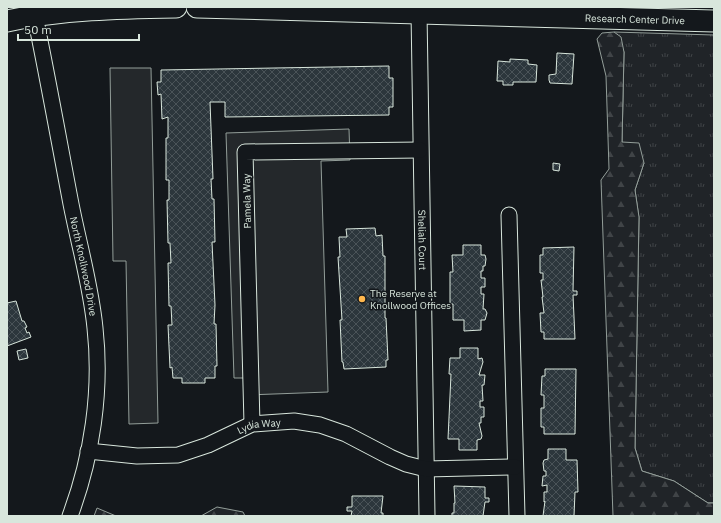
<svg xmlns="http://www.w3.org/2000/svg" width="721" height="523" viewBox="0 0 721 523" font-family="'IBM Plex Sans',sans-serif">
  <defs>
    <pattern id="grass-tufts" width="24" height="20" patternUnits="userSpaceOnUse"><rect width="24" height="20" fill="#202428"/><path d="M3 7l-1-3M5 7V3M7 7l1-3M15 17l-1-3M17 17v-4M19 17l1-3" fill="none" stroke="#404447"/></pattern>
    <pattern id="forest-firs" width="22" height="20" patternUnits="userSpaceOnUse"><rect width="22" height="20" fill="#202428"/><path d="M5 1l3.5 6h-7zM16 11l3.5 6h-7z" fill="#404447"/></pattern>
    <pattern id="building-cross-hatch" width="8" height="8" patternUnits="userSpaceOnUse"><rect width="8" height="8" fill="#2c363c"/><path d="M0 0l8 8M0 8l8-8" fill="none" stroke="#4a5358"/></pattern>
  </defs>
  <rect width="100%" height="100%" fill="#14181c"/>
  <!-- grass -->
  <polygon fill="url(#grass-tufts)" stroke="#939e99" points="614,32 714,35 714,503 708,503 674,481 642,471 635,448 639,218 635,190 644,163 622,143 624,52"/>
  <!-- forest -->
  <g fill="url(#forest-firs)" stroke="#939e99">
    <polygon points="614,32 621,37 624,52 622,142 639,143 644,163 635,190 639,217 635,448 642,471 674,481 708,503 714,503 714,516 613,516 601,180 609,169 606,76 597,39 602,33"/>
    <polygon points="217,507 243,512 245,516 201,516"/>
    <polygon points="97,508 116,516 94,516"/>
  </g>
  <!-- parking -->
  <g fill="#24282b" stroke="#939e99">
    <polygon points="110,68 151,68 158,423 129,424 126,261 113,261"/>
    <polygon points="349,129 350,160 321,161 328,392 247,395 247,378 234,378 226,133"/>
  </g>
  <!-- building -->
  <g fill="url(#building-cross-hatch)" stroke="#d8e6dc">
    <polygon points="557,53 574,54 572,84 550,83 549,80 549,75 556,74"/>
    <polygon points="510,59 528,60 528,64 537,65 536,82 513,82 513,85 503,85 503,81 497,81 498,61 510,62"/>
    <polygon points="389,66 389,78 393,78 393,107 389,107 389,115 225,117 225,102 210,102 213,179 211,179 212,199 214,199 215,242 212,242 215,305 214,324 216,324 217,366 215,366 215,378 205,378 205,383 182,383 182,378 173,378 172,367 170,368 168,325 172,325 171,306 169,306 168,263 171,263 170,243 168,243 167,200 169,200 169,180 166,180 166,138 168,138 168,117 162,119 161,94 158,95 157,82 161,82 161,70"/>
    <polygon points="553,163 560,164 559,171 553,170"/>
    <polygon points="375,228 376,236 382,235 383,256 385,256 385,318 386,318 388,360 386,360 386,367 344,369 343,362 342,362 340,320 342,320 338,257 340,257 339,237 347,237 346,229"/>
    <polygon points="463,245 481,245 481,255 485,255 486,259 485,266 483,266 483,271 481,271 481,278 485,278 485,287 481,287 481,294 484,294 483,309 485,309 487,313 485,320 481,320 481,330 464,331 464,320 453,320 453,304 450,304 450,272 453,272 452,255 463,255"/>
    <polygon points="574,247 573,291 577,291 577,295 573,295 575,339 544,339 544,332 541,332 540,313 544,313 542,297 543,297 541,280 543,280 543,273 540,273 540,255 543,255 543,248"/>
    <polygon points="16,301 22,321 24,321 27,327 25,328 27,333 29,332 31,337 7,346 7,303"/>
    <polygon points="460,348 478,348 478,359 482,358 483,362 479,375 485,375 484,385 482,385 483,401 480,401 480,407 484,407 484,417 481,417 481,423 479,423 482,436 481,439 477,440 477,450 459,450 459,439 448,439 451,374 449,374 450,358 460,358"/>
    <polygon points="26,349 28,358 19,360 17,351"/>
    <polygon points="545,369 576,369 575,434 544,434 544,427 541,427 541,408 544,408 544,395 541,395 542,376 545,376"/>
    <polygon points="548,449 566,449 566,460 577,460 578,492 575,492 574,516 543,516 545,501 544,502 544,492 547,492 547,485 542,486 543,476 546,476 546,471 544,471 543,463 544,460 548,459"/>
    <polygon points="454,486 485,487 485,498 489,498 489,502 485,502 483,516 452,516 452,513 454,513 454,503 455,503"/>
    <polygon points="352,496 383,496 381,513 383,513 383,516 351,516 352,511 347,511 347,507 352,507"/>
  </g>
  <g fill="none" stroke-linecap="round" stroke-linejoin="round">
    <!-- street casing -->
    <g stroke="#d8e6dc" stroke-width="17">
      <g id="street">
        <path id="s1" d="M419,12L427,516"/>
        <path id="s2" d="M35,16C48,79 59,141 71,204C79,245 91,286 95,328C102,391 92,457 70,516"/>
        <polyline points="509,215 517,516"/>
        <polyline points="252,424 245,152 420,150"/>
        <path id="s3" d="M88,451L137,456L178,455L208,445L252,424L294,421L320,425L346,434L390,457L406,464L426,469L515,467"/>
      </g>
    </g>
    <!-- secondary casing -->
    <g stroke="#d8e6dc" stroke-width="23">
      <g id="secondary">
        <path id="s4" d="M197,7L714,21"/>
        <path d="M7,21C63,9 119,8 176,7"/>
      </g>
    </g>
    <!-- street -->
    <use href="#street" stroke="#14181c" stroke-width="15"/>
    <!-- secondary -->
    <use href="#secondary" stroke="#14181c" stroke-width="21"/>
  </g>
  <!-- markers -->
  <circle fill="#ffb74d" stroke="#14181c" stroke-width="1.5" cx="362" cy="299" r="4"/>
  <g text-anchor="middle" dominant-baseline="central" stroke-width="3" stroke-linejoin="round" paint-order="stroke">
    <!-- street labels -->
    <g font-size="10" fill="#d8e6dc" stroke="#14181c">
      <text stroke="none"><textPath href="#s4" startOffset="438">Research Center Drive</textPath></text>
      <text transform="translate(247 201) rotate(-91)">Pamela Way</text>
      <text stroke="none"><textPath href="#s1" startOffset="228">Sheliah Court</textPath></text>
      <text stroke="none"><textPath href="#s2" startOffset="255">North Knollwood Drive</textPath></text>
      <text stroke="none"><textPath href="#s3" startOffset="177">Lydia Way</textPath></text>
    </g>
    <!-- poi labels -->
    <g font-size="10" fill="#d8e6dc" stroke="#14181c" text-anchor="start">
      <text x="370" y="293">The Reserve at<tspan x="370" dy="12">Knollwood Offices</tspan></text>
    </g>
  </g>
  <!-- border -->
  <rect width="721" height="523" fill="none" stroke="#d8e6dc" stroke-width="16"/>
  <!-- scale -->
  <path d="M18 34v6h121v-6" fill="none" stroke="#d8e6dc" stroke-width="2"/>
  <text x="24" y="34" font-size="12" fill="#d8e6dc" stroke="#14181c" stroke-width="3" paint-order="stroke">50 m</text>
</svg>
